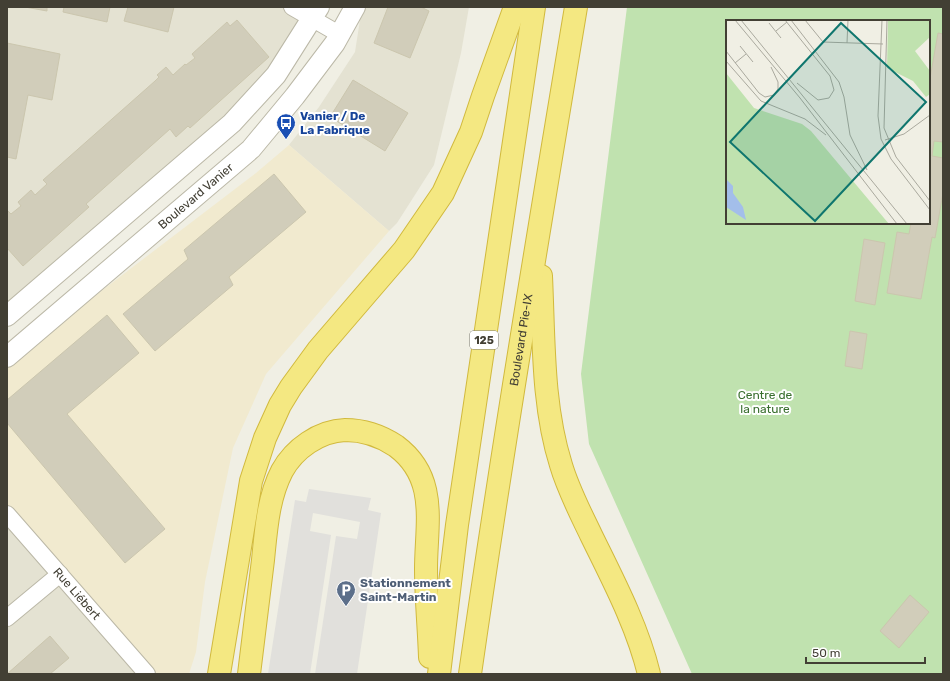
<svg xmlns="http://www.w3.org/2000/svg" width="950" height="681" viewBox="0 0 950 681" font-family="Rubik,sans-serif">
  <rect width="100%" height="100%" fill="#f0efe4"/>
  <!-- residential -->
  <g fill="#e4e2d2">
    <polygon points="7,7 319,7 276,75 7,316"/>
    <polygon points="362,7 469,7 461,53 434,165 397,223 389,231 289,145 319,107 355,52"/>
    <polygon points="7,514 147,674 7,674"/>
  </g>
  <!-- commercial -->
  <polygon fill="#f1eacf" points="289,145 389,231 266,374 233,448 205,582 196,652 189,674 147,674 7,514 7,363 256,173"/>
  <!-- green -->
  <path fill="#c0e2af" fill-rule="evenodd" d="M627,7H943V674H692L589,444L581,374ZM727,21H929V223H727Z"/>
  <!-- parking -->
  <polygon fill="#e1e0dc" points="309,489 371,498 368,510 381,513 357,674 315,674 336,536 357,539 360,522 313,513 310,531 331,535 310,674 268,674 295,500 306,502"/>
  <!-- building -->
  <g fill="#d1cdba" stroke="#cbc6ae">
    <polygon points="25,7 47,7 47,11"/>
    <polygon points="64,7 110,7 107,22 63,12"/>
    <polygon points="128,7 174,7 168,32 124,21"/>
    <polygon points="388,7 421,7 429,11 410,58 374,43"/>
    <polygon points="237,20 269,57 190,128 188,126 176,137 170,129 86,204 89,207 23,266 7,248 7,210 11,214 21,206 18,202 31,190 35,195 47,184 43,180 155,81 159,77 157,75 166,67 173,75 185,64 186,65 195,58 192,54 227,22 230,26"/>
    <polygon points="938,33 943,34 943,142 934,141 932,156 943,158 943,193 935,238 932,237 921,299 887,293 897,232 909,234 911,223 929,223 929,84"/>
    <polygon points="7,43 60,54 52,100 28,95 16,159 7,157"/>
    <polygon points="353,80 408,113 385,151 330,117"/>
    <polygon points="274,174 306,212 229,277 233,285 155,351 123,314 188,259 184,250"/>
    <polygon points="864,239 885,243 875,305 855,301"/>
    <polygon points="107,315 139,353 67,414 165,529 125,563 7,423 7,400"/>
    <polygon points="850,331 867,334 862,369 845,366"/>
    <polygon points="910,595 929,612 899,648 880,631"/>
    <polygon points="50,636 69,658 50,674 7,674"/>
  </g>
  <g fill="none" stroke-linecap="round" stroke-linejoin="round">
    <!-- minor casing -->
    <g stroke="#bbb8a7" stroke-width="18">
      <g id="minor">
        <polyline points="292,7 339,34"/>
        <path id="s1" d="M7,514L147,674"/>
        <polyline points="7,618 60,574"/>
      </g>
    </g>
    <!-- tertiary casing -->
    <g stroke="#bbb8a7" stroke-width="22">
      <g id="tertiary">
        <polyline points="7,316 232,123 276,75 319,7"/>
        <path id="s2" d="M7,357L251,149L295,96L335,43L355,7"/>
      </g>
    </g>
    <!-- trunk casing -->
    <g stroke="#d1b93d" stroke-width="24">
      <g id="trunk">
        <path d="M541,276C544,339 542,405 561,465C568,489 580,512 591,535C613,580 637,625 649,674"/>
        <polyline points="219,674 251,481 265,438 280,405 291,387 318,350 404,250 443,193 471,132 483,96 515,7"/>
        <path d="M249,674C254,636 258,598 263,560C266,530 268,498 282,471C294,449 319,431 345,430C364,430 381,436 396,446C439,478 426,524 426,569C426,598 429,628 430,657"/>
        <polyline points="439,674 457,525 534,7"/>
        <path id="s3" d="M470,674C502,451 539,229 576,7"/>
      </g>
    </g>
    <!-- minor -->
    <use href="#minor" stroke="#fff" stroke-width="16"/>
    <!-- tertiary -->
    <use href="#tertiary" stroke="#fff" stroke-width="20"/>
    <!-- trunk -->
    <use href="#trunk" stroke="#f4e882" stroke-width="22"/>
  </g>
  <!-- icons -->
  <defs>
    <g id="bus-pin" transform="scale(1)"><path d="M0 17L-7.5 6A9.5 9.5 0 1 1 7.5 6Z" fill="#1a4fb4" stroke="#fff"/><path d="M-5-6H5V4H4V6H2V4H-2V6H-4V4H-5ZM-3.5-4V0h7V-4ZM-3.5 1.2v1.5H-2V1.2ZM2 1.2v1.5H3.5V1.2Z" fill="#fff"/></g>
    <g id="parking-pin" transform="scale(1)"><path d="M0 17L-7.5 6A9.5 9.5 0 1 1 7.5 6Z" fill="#5c6f8a" stroke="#fff"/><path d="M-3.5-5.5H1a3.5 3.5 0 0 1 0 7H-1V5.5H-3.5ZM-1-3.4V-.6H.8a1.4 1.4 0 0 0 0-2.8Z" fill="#fff"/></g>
  </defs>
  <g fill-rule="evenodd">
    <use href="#bus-pin" x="286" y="123"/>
    <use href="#parking-pin" x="346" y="590"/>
  </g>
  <g text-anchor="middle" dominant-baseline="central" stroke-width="4" stroke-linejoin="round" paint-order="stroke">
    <!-- shield labels -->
    <rect fill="#fff" stroke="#7b7971" stroke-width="1" x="470" y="331" width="28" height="18" rx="3"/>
    <g font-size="11" font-weight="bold" fill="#423f34">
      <text x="484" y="340">125</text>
    </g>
    <!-- transit labels -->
    <g font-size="12" font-weight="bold" fill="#164399" stroke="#fff" text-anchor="start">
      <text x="300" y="116">Vanier / De<tspan x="300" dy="14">La Fabrique</tspan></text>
    </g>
    <!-- street labels -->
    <g font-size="12" fill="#423f34" stroke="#fff">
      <text stroke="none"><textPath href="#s2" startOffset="248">Boulevard Vanier</textPath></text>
      <text stroke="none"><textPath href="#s3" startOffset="338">Boulevard Pie-IX</textPath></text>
      <text stroke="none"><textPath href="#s1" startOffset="106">Rue Liébert</textPath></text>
    </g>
    <!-- park labels -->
    <g font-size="12" fill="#386e2d" stroke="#fff">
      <text x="765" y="395">Centre de<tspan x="765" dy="14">la nature</tspan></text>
    </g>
    <!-- service labels -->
    <g font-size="12" font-weight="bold" fill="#4e5e75" stroke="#fff" text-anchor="start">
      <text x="360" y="583">Stationnement<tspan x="360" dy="14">Saint-Martin</tspan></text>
    </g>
  </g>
  <!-- overview -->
  <g transform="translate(726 20)">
    <rect width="204" height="204" fill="#f0efe4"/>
    <path d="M162,0H204V17L189,31L204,51V74L200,77L187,61L161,48ZM0,53L28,88L76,104L85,111L163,204H0Z" fill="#c0e2af"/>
    <path d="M0,159L7,166V173L17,187L20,200L0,187Z" fill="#a3beea"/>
    <path fill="none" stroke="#aaa99e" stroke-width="1" d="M9,0L74,78L171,204M15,0L181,204M59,0L104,56L108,70L103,78L92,80L71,63M65,0L113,62L118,77L124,115L141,150M79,0L97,22L157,24M156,0L152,96L155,119L165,139L204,190M161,0L158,108L170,137L204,181M43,3L55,18M50,11L61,2M121,23L122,0M14,26L27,42M0,31L33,73L39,77L48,75L52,69V62L45,47M0,41L35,81L79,99L100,115M9,43L20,34M159,120L178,114L204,95"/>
    <path fill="#0f766e" fill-opacity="0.15" stroke="#0f766e" stroke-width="2" d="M115,3L200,82L89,201L4,122Z"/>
    <rect width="204" height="204" fill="none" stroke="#423f34" stroke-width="2"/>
  </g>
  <!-- border -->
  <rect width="950" height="681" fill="none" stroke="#423f34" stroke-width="16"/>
  <!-- scale -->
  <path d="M806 657v6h119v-6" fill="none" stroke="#423f34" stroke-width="2"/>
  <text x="812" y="657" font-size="12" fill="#423f34" stroke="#ffffff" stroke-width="3" paint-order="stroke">50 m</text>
</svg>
